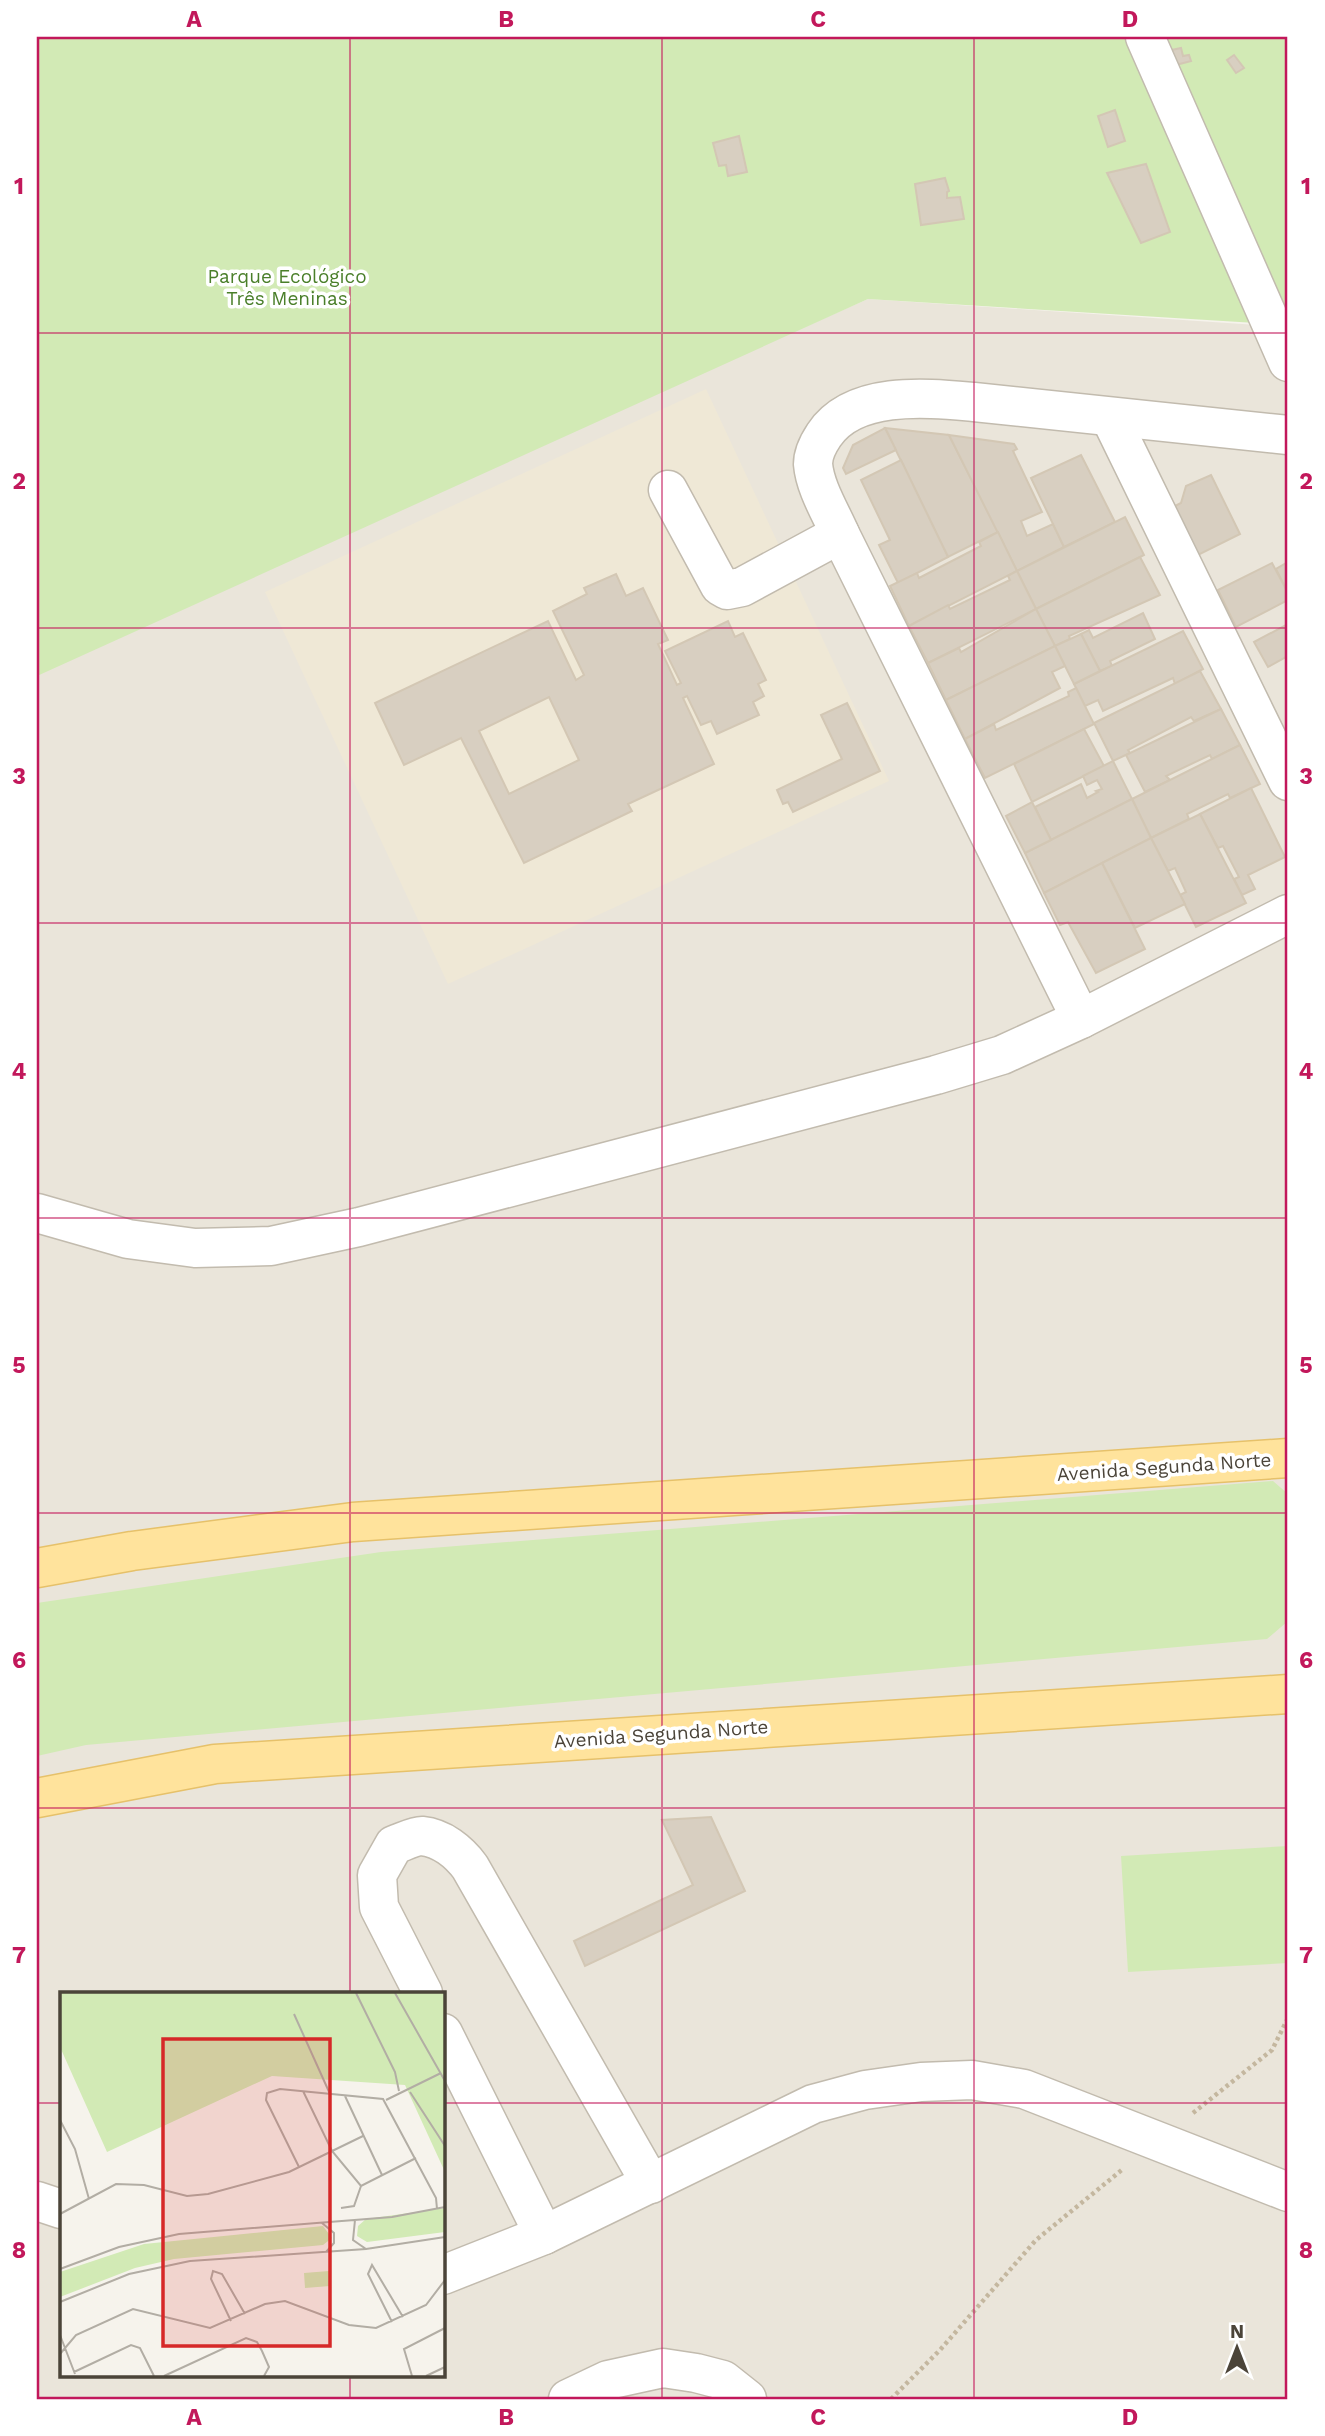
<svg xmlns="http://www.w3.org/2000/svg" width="1325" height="2436" viewBox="0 0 1325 2436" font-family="'Work Sans',sans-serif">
  <rect width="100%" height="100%" fill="#f6f3ec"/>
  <!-- residential -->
  <path fill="#eae5da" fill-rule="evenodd" d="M868,299L1288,327V2399H37V666ZM61,1993H443V2375H61Z"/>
  <!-- education -->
  <polygon fill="#efe8d6" points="706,389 889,781 448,984 265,592"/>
  <!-- green -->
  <g fill="#d2eab5">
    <polygon points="37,37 1288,37 1288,325 868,299 37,676"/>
    <polygon points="1273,1481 1288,1494 1288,1621 1267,1639 86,1745 37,1756 37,1603 381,1552"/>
    <polygon points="1288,1846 1288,1963 1128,1972 1121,1856"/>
  </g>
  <!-- building -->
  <g fill="#d8cfc1" stroke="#d3c7b4" stroke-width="2" fill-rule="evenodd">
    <polygon points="1181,48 1183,56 1189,55 1191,61 1172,66 1167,51"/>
    <polygon points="1234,55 1244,68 1236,73 1227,60"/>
    <polygon points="1115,110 1125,141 1108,147 1098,116"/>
    <polygon points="739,136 747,172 728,176 726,165 719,166 713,143"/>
    <polygon points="1146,164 1170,232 1141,243 1107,173"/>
    <polygon points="945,178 949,191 947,192 947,198 960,197 964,219 921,225 915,184"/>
    <polygon points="885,428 949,435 998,532 948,557"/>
    <polygon points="885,428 896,450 846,474 843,468 853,445"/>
    <polygon points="949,435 1014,444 1017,449 1013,451 1042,512 1021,521 1027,536 1053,524 1064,547 1017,571"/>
    <polygon points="1081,455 1115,522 1064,547 1031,478"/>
    <polygon points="901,460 948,557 898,583 879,545 890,540 861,480"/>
    <polygon points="1211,475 1240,534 1198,555 1175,506 1181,503 1186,486"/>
    <polygon points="1125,517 1144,555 1036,609 1017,571"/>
    <polygon points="998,532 1017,571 909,626 890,586 917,573 919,578 981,546 979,542"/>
    <polygon points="1140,557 1160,595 1069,636 1070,639 1055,646 1036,609"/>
    <polygon points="1288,562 1288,593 1276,569"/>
    <polygon points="1272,563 1288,593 1288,600 1236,627 1218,590"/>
    <polygon points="1017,571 1036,609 928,663 909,626 948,605 950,609 1010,580 1008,576"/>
    <path d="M616,574L626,596L643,588L668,640L658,644L677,685L681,683L665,651L728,621L735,637L743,633L766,680L758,684L764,696L753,702L759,715L717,734L711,721L701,725L687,696L683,698L714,764L628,804L632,811L524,863L461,738L404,765L375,703L548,621L576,680L584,675L553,611L587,594L584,588ZM549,697L579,760L509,794L479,731Z"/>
    <polygon points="1036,609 1055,646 946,700 928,663 959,648 961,652"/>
    <polygon points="1143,613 1155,639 1110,661 1112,666 1100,671 1081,634 1089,630 1093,638"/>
    <polygon points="1288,624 1288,656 1268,667 1254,642"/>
    <polygon points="1183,631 1203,669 1175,684 1173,678 1103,711 1098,700 1085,706 1074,684"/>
    <polygon points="1081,634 1100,671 1074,684 1055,646"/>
    <polygon points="1055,646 1065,666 1052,672 1060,688 965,739 946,700"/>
    <polygon points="1200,671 1221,709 1194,721 1191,717 1128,750 1130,753 1113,761 1094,723"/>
    <polygon points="1076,688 1094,724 985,778 965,739 994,724 996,730 1069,696 1068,692"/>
    <polygon points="847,703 880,771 793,812 788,802 783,804 777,790 842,759 821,715"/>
    <polygon points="1221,709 1240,745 1212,759 1210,755 1166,776 1170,780 1145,792 1126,755"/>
    <polygon points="1084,729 1104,766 1032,802 1014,764"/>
    <polygon points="1240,745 1260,784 1230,798 1228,794 1187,814 1189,819 1151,838 1132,799"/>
    <polygon points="1113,761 1132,799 1051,840 1035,807 1081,784 1087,798 1098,792 1096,791 1102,789 1097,780 1087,785 1083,776"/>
    <polygon points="1251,788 1285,857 1248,875 1255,889 1242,895 1234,879 1239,877 1223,846 1218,848 1200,814"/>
    <polygon points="1132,799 1151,838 1044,893 1025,853"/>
    <polygon points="1032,802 1051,840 1025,853 1006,816"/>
    <polygon points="1200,814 1246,903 1196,927 1180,895 1186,892 1175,868 1168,871 1151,838"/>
    <polygon points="1151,838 1185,904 1135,928 1102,863"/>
    <polygon points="1102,863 1145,949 1096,973 1068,922 1060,925 1044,893"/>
    <polygon points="711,1817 745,1891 585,1966 574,1941 693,1885 662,1820"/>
  </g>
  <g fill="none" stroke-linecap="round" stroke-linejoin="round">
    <!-- minor casing -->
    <g stroke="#c2bbae" stroke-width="41">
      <g id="minor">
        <polyline points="1145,37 1288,362"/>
        <polyline points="1110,417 1288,781"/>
        <polyline points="668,490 720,586 727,590 742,587 840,534"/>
        <path d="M1081,1019L840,534C831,513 815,488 813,464C813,453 818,444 824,435C854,390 928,398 974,402L1288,435"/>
        <polyline points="37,1213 128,1239 195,1248 271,1246 359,1227 936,1075 1002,1055 1081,1019 1288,914"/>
        <path d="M423,1993L379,1907L377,1875L394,1845C403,1842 414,1836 422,1836C442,1838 459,1852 470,1867L651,2184"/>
        <polyline points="443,2033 544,2235"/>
        <polyline points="37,2201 61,2209"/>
        <polyline points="443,2275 544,2235 813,2104 865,2090 921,2082 972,2080 1024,2089 1288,2192"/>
        <polyline points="568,2399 608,2380 663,2368 696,2373 723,2380 747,2399"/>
      </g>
    </g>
    <!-- major casing -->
    <g stroke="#e6c16a" stroke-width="41">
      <g id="major">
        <polyline points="37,1568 132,1551 353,1522 1288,1458"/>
        <polyline points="37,1798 215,1764 1288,1694"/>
      </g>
    </g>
    <!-- path -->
    <g stroke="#c4b79f" stroke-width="4.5" stroke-dasharray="3.5 3.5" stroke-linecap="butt">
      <polyline points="1193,2113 1272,2050 1288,2018"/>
      <polyline points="891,2399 940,2350 1036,2240 1123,2169"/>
    </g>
    <!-- minor -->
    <use href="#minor" stroke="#fff" stroke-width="38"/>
    <!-- major -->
    <use href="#major" stroke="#ffe39c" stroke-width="38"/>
  </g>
  <!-- grid -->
  <path fill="none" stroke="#c2185b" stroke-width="2" stroke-opacity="0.55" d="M350,37V1993M662,37V2399M974,37V2399M37,333H1288M37,628H1288M37,923H1288M37,1218H1288M37,1513H1288M37,1808H1288M37,2103H61M443,2103H1288M350,2375V2399"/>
  <g text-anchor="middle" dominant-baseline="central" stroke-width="7" stroke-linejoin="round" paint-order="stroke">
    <!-- park labels -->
    <g font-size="19" fill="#4a7f2a" stroke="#fff">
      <text x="287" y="276">Parque Ecológico<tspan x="287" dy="22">Três Meninas</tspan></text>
    </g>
    <!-- street labels -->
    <g font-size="19" fill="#4b4439" stroke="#fff">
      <text transform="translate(1164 1467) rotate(-4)">Avenida Segunda Norte</text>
      <text transform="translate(661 1734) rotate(-4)">Avenida Segunda Norte</text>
    </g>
  </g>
  <!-- overview -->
  <g transform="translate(60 1992)">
    <rect width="385" height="385" fill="#f6f3ec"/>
    <path d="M0,1H385V180L345,93L212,84L47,160L0,55ZM385,216V240L307,250L297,244L298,234L306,227ZM263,234L272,246L263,253L114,267L75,276L0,305V280L84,252ZM269,279L270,294L245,296L244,281Z" fill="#d2eab5"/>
    <path fill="none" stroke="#b2ada4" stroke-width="2" d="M296,1L335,80L339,99M335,1L385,89M234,22L270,102M243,99L272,159L301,194L356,166M350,100L385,154M285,104L322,183M326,108L381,81M0,128L15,157L29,207M239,175L206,108L207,101L220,97L323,107L376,206L377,217M281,216L294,214L301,194M0,222L56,192L84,193L127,204L148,202L229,180L303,144M295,228L293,248L306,257M262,231L274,241V251L266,260M0,277L59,255L119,242L332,225L385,215M0,310L69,282L130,269L306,257L385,245M171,329L151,287L153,279L162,282L185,322M332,330L308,282L312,273L343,325M0,343L15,382M0,362L16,343L73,317L150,336L205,312L225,309L289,333L316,336L366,313L385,288M14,380L71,353L80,356L94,384M104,384L186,346L197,350L202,359L209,375L204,384M352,384L344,357L385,336M366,384L385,375"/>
    <path fill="#d62828" fill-opacity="0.15" stroke="#d62828" stroke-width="3.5" d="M103,47H270V354H103Z"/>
    <rect width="385" height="385" fill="none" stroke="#4b4439" stroke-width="3.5"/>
  </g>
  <!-- border -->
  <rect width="1325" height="2436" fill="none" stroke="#ffffff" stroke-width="77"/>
  <!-- north arrow -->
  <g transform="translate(1237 2348)" stroke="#ffffff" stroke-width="5" paint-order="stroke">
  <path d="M0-5L12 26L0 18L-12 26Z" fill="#4b4439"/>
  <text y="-10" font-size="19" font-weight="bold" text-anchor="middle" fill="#4b4439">N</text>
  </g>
  <rect x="38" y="38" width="1248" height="2360" fill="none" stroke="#c2185b" stroke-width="2.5"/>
  <g font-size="23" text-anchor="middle" font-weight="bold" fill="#c2185b">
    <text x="194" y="27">A</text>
    <text x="506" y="27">B</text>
    <text x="818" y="27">C</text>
    <text x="1130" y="27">D</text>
    <text x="19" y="194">1</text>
    <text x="1306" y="194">1</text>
    <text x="19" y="489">2</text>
    <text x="1306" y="489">2</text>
    <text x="19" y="784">3</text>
    <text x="1306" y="784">3</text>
    <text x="19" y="1079">4</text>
    <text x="1306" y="1079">4</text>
    <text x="19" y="1373">5</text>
    <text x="1306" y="1373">5</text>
    <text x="19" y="1668">6</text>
    <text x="1306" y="1668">6</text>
    <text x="19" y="1963">7</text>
    <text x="1306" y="1963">7</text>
    <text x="19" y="2258">8</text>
    <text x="1306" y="2258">8</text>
    <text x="194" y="2425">A</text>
    <text x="506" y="2425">B</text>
    <text x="818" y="2425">C</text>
    <text x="1130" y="2425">D</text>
  </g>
</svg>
